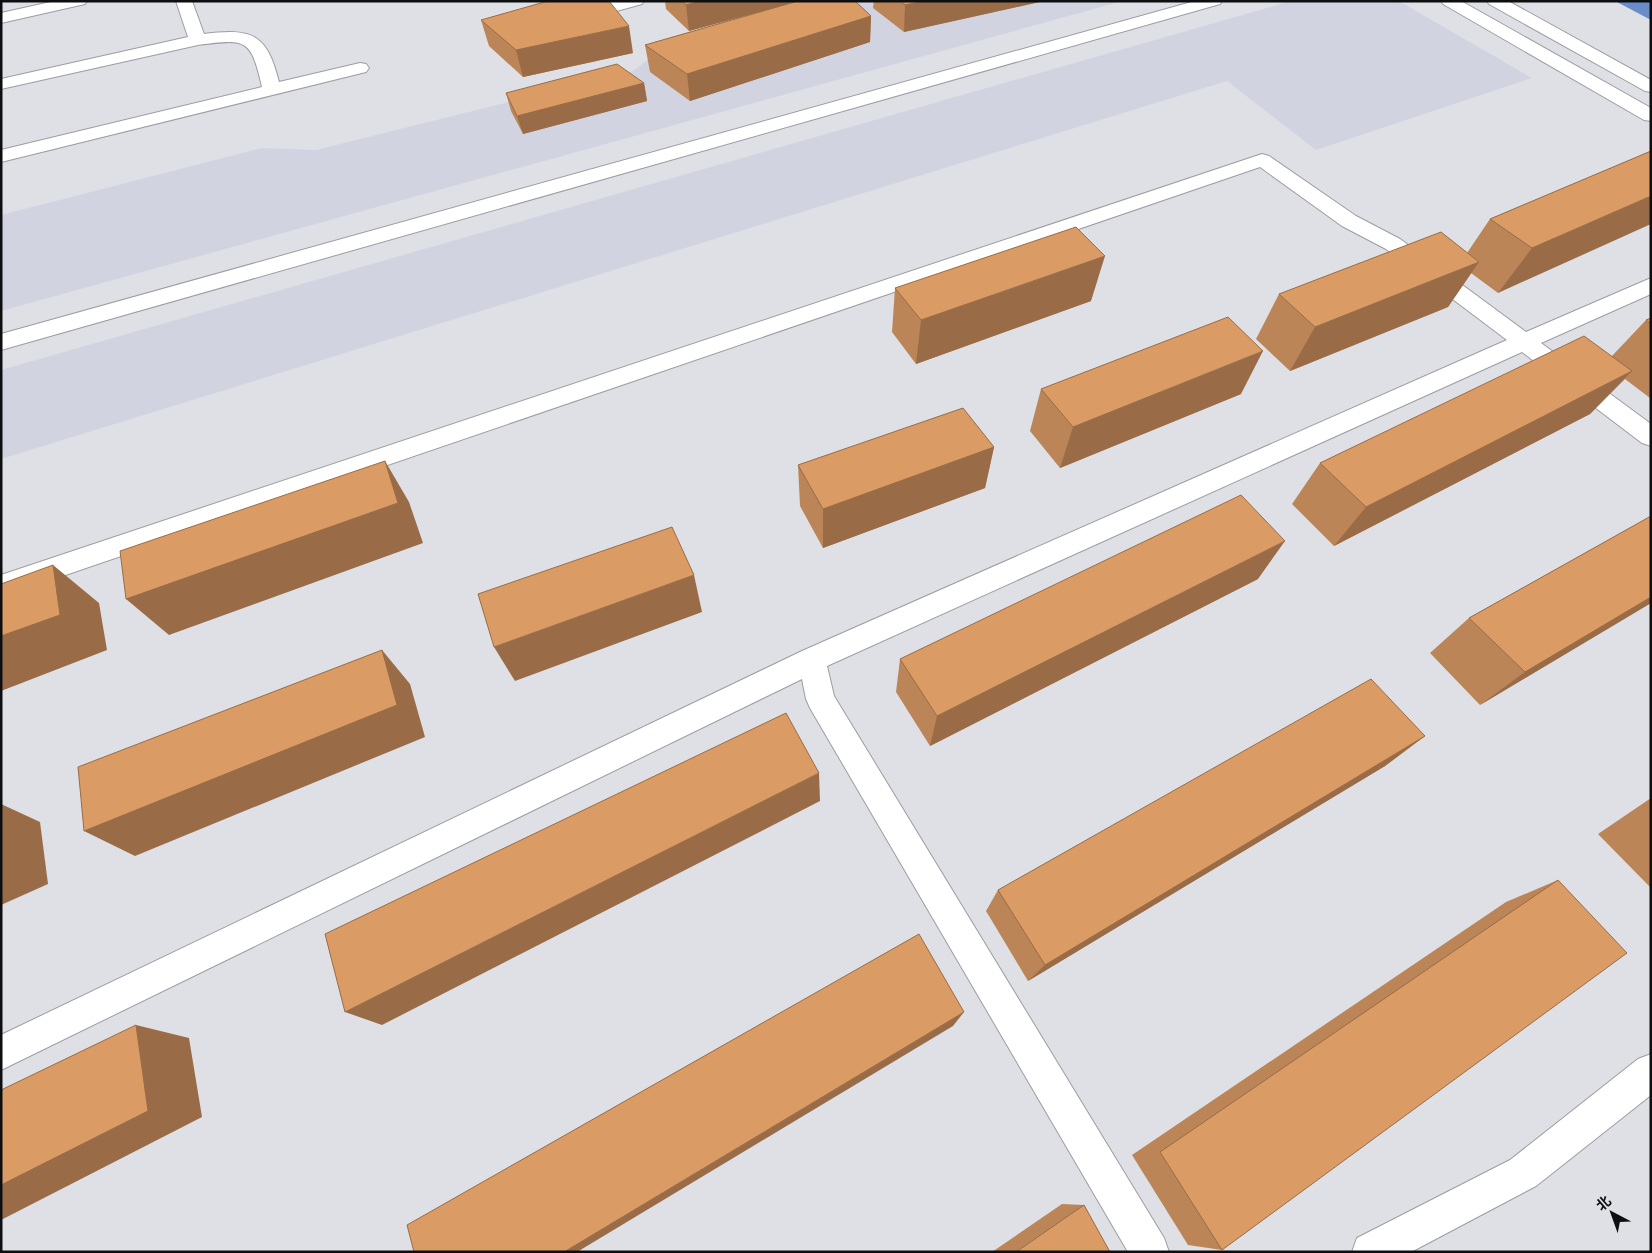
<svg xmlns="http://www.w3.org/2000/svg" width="1652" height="1253" viewBox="0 0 1652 1253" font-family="'Times New Roman','Noto Sans SC',serif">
  <rect width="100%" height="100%" fill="#dfe0e5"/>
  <!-- built -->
  <g fill="#d1d4e0">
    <polygon points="850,1 1123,1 1,311 1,215 262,148 316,150 633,71 663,48"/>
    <polygon points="1291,1 1394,1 1404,4 1532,78 1316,150 1227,81 1,459 1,370"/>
  </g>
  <!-- water -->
  <polygon fill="#6a8ccb" points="1615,1 1651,1 1651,20"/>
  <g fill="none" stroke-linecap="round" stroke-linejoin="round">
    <!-- minor casing -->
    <g stroke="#9c9da2" stroke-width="2">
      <g id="minor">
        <polygon points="55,1 87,1 85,4 1,23 1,13"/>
        <path d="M176,1H192L204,34C253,28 267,34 279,82L360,63L366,64L369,68L366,72L1,162V150L262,87C251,38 246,39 198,45L1,89V79L188,37Z"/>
        <polygon points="602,1 644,1 642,4 613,12 607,11"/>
        <polygon points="1195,1 1222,1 1220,4 1,350 1,334"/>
        <polygon points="1441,1 1461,1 1651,108 1651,121 1644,120 1443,4"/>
        <polygon points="1487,1 1508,1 1651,80 1651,92 1645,91 1489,4"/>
        <polygon points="1262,154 1269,156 1356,216 1400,239 1526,332 1651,278 1651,294 1541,343 1651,424 1651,446 1642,443 1522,352 827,666 834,696 1164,1238 1169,1252 1128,1252 810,708 806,699 802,679 1,1070 1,1035 802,651 1507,340 1386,249 1342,226 1260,167 1,597 1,575"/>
        <polygon points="1651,1054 1651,1095 1536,1186 1411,1252 1352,1252 1357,1238 1510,1160 1638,1059"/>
      </g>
    </g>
    <!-- minor -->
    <use href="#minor" fill="#fff" fill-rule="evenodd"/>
  </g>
  <!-- wall -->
  <g fill="#bb8557">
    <polygon points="665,1 855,1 871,16 870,42 690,101 650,72 645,45 783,6 689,31 666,9"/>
    <polygon points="874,1 1044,1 904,32 873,8"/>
    <polygon points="481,20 633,53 523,77 489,46"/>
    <polygon points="644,83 647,101 523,134 511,111 506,93"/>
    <polygon points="1651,151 1498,293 1471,273 1448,307 1290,371 1256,339 1279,294 1467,253 1490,219"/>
    <polygon points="895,288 1091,301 916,364 892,332"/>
    <polygon points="1651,318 1650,398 1625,379 1590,414 1334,546 1292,504 1320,463 1612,356 1646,320"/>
    <polygon points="1041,389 1241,394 1060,468 1030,431"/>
    <polygon points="994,447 985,488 823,548 800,506 798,465"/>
    <polygon points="1651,516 1651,603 1480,705 1430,653 1469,618"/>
    <polygon points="1258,579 930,746 896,692 900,659"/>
    <polygon points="1425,736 1385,766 1028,981 986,911 998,890"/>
    <polygon points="1651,798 1651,888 1598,834"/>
    <polygon points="1558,880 1222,1250 1188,1245 1132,1155 1506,902"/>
    <polygon points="1062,1204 1084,1205 1110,1252 992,1252"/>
  </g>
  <!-- shaded-wall -->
  <g fill="#996c47">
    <polygon points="700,1 799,1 689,31 686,5"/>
    <polygon points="925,1 1044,1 904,32 905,5"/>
    <polygon points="871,16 870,42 690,101 687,74"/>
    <polygon points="629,26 633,53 523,77 516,50"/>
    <polygon points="644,83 647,101 523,134 517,116"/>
    <polygon points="1651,196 1651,224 1498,293 1532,248"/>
    <polygon points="1105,256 1091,301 916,364 921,320"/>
    <polygon points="1479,262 1448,307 1290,371 1315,327"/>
    <polygon points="1263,351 1241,394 1060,468 1073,427"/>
    <polygon points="1632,371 1590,414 1334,546 1366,507"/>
    <polygon points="994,447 985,488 823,548 823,509"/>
    <polygon points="385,461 409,502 423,543 169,635 126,599"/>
    <polygon points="1285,541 1258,579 930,746 937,716"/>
    <polygon points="53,565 99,603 107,650 1,691 1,636"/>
    <polygon points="694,575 702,612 515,681 494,647"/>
    <polygon points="1651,597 1651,603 1480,705 1525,672"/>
    <polygon points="382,650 410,684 425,737 135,856 84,831"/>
    <polygon points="1425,736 1385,766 1028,981 1045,965"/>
    <polygon points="819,773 820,801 382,1025 345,1012"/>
    <polygon points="1,804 40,822 48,884 1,905"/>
    <polygon points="964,1012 953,1026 577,1252 564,1252"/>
    <polygon points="136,1025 189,1038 202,1117 1,1220 1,1185"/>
  </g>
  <!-- building -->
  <g fill="#da9b65" stroke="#996c47">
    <polygon points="548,1 609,1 629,26 516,50 481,20"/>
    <polygon points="682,1 700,1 686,5"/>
    <polygon points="798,1 855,1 871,16 687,74 645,45"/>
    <polygon points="900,1 925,1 905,5"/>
    <polygon points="617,64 644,83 517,116 506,93"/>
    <polygon points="1651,151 1651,196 1532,248 1490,219"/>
    <polygon points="1076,227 1105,256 921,320 895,288"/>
    <polygon points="1441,232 1479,262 1315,327 1279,294"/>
    <polygon points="1228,317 1263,351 1073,427 1041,389"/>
    <polygon points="1651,318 1651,324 1646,320"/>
    <polygon points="1584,336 1632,371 1366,507 1320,463"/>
    <polygon points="963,408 994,447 823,509 798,465"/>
    <polygon points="385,461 398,503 126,599 120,551"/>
    <polygon points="1241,495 1285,541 937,716 900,659"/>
    <polygon points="1651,516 1651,597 1525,672 1469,618"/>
    <polygon points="672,527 694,575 494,647 478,594"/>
    <polygon points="53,565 60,615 1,636 1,584"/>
    <polygon points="382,650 397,705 84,831 78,767"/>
    <polygon points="1371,679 1425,736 1045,965 998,890"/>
    <polygon points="786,713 819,773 345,1012 325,934"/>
    <polygon points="1558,880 1627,953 1222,1250 1160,1152"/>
    <polygon points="919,934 964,1012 564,1252 414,1252 407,1225"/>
    <polygon points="136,1025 148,1111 1,1185 1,1090"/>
    <polygon points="1084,1205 1110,1252 1016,1252"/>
  </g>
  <!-- border -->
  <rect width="1652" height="1253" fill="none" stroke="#0d0e10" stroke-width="5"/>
  <!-- north arrow -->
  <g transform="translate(1612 1213) rotate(319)" stroke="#dfe0e5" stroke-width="4" paint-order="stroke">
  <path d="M0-4L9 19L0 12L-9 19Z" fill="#0d0e10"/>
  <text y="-8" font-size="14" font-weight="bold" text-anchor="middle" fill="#0d0e10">北</text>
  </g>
</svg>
